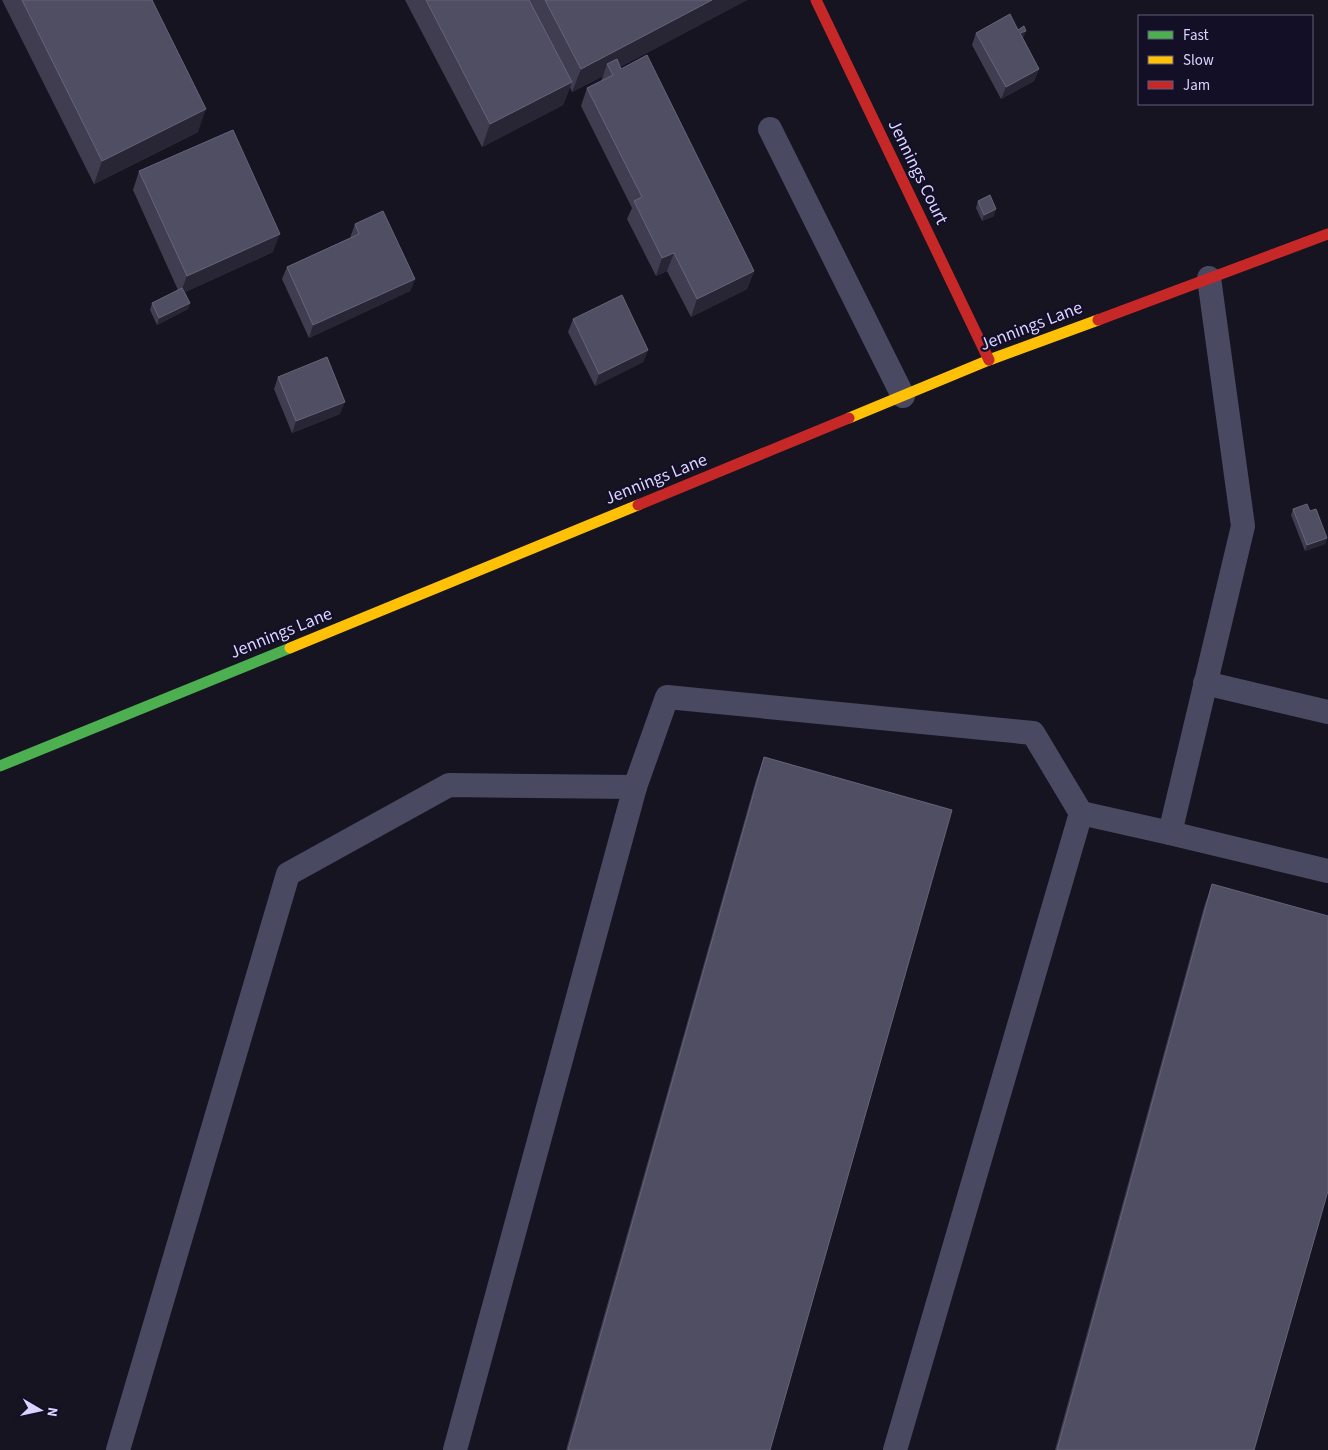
<svg xmlns="http://www.w3.org/2000/svg" width="1328" height="1450" viewBox="0 0 1328 1450" font-family="'Source Sans 3',sans-serif">
  <rect width="100%" height="100%" fill="#161421"/>
  <g fill="none" stroke-linecap="round" stroke-linejoin="round">
    <!-- lane -->
    <g stroke="#4a4962" stroke-width="24">
      <polyline points="770,129 903,396"/>
      <polyline points="1205,683 1328,712"/>
      <polyline points="1170,833 1328,871"/>
      <polyline points="118,1450 288,874 449,785 635,787"/>
      <polyline points="455,1450 635,787 667,697 1033,733 1081,813"/>
      <polyline points="895,1450 1081,813 1170,833 1243,526 1209,278"/>
    </g>
    <!-- fast -->
    <polyline stroke="#4caf50" stroke-width="11" points="0,766 290,648"/>
    <!-- slow -->
    <g stroke="#ffc107" stroke-width="11">
      <polyline points="849,418 989,360 1098,320"/>
      <polyline points="290,648 638,505"/>
    </g>
    <!-- jam -->
    <g stroke="#c62828" stroke-width="11">
      <polyline points="816,0 989,360"/>
      <polyline points="1098,320 1328,234"/>
      <polyline points="638,505 849,418"/>
    </g>
  </g>
  <!-- wall -->
  <g fill="#403d50">
    <polygon points="2,0 152,0 198,132 94,184"/>
    <polygon points="405,0 747,0 620,67 754,271 747,289 691,317 667,271 656,276 627,219 632,208 581,106 587,88 601,81 603,76 572,92 570,87 563,105 482,147"/>
    <polygon points="976,33 1023,39 1039,69 1034,81 1001,99 972,45"/>
    <polygon points="139,171 273,252 185,292 190,303 188,309 157,325 150,310 152,303 178,290 133,190"/>
    <polygon points="978,201 994,216 982,221 976,208"/>
    <polygon points="355,224 415,279 410,291 309,338 282,279 287,267 350,238"/>
    <polygon points="573,319 648,350 643,362 595,386 568,332"/>
    <polygon points="278,377 340,414 292,433 274,389"/>
    <polygon points="1293,509 1310,511 1327,538 1325,544 1305,551 1291,515"/>
    <polygon points="764,757 770,1450 566,1450 756,780"/>
    <polygon points="1212,884 1254,1450 1055,1450 1204,907"/>
  </g>
  <!-- shaded-wall -->
  <g fill="#282635">
    <polygon points="712,0 747,0 611,72 607,64 603,76 572,92 581,69"/>
    <polygon points="1026,31 1021,43 1020,33"/>
    <polygon points="1039,69 1034,81 1001,99 1006,87"/>
    <polygon points="572,82 563,105 482,147 490,124"/>
    <polygon points="206,109 198,132 94,184 102,161"/>
    <polygon points="996,209 994,216 982,221 984,215"/>
    <polygon points="280,234 273,252 180,294 187,276"/>
    <polygon points="674,253 667,271 656,276 662,258"/>
    <polygon points="754,271 747,289 691,317 697,299"/>
    <polygon points="415,279 410,291 309,338 313,325"/>
    <polygon points="190,303 188,309 157,325 159,318"/>
    <polygon points="648,350 643,362 595,386 599,374"/>
    <polygon points="345,402 340,414 292,433 296,421"/>
    <polygon points="1327,538 1325,544 1305,551 1307,545"/>
  </g>
  <!-- building -->
  <g fill="#504e63" stroke="#66637b">
    <polygon points="22,0 152,0 206,109 102,161"/>
    <polygon points="426,0 529,0 572,82 490,124"/>
    <polygon points="545,0 712,0 581,69"/>
    <polygon points="1010,14 1018,30 1024,26 1026,31 1020,33 1039,69 1006,87 976,33"/>
    <polygon points="647,55 754,271 697,299 674,253 662,258 634,201 642,197 587,88 613,75 607,64 617,59 621,69"/>
    <polygon points="233,130 280,234 187,276 139,171"/>
    <polygon points="990,195 996,209 984,215 978,201"/>
    <polygon points="383,211 415,279 313,325 287,267 359,234 355,224"/>
    <polygon points="182,288 190,303 159,318 152,303"/>
    <polygon points="622,295 648,350 599,374 573,319"/>
    <polygon points="327,357 345,402 296,421 278,377"/>
    <polygon points="1307,504 1310,511 1316,509 1327,538 1307,545 1293,509"/>
    <polygon points="764,757 952,810 770,1450 568,1450"/>
    <polygon points="1212,884 1328,916 1328,1191 1254,1450 1057,1450"/>
  </g>
  <g text-anchor="middle" dominant-baseline="central" stroke-width="4.5" stroke-linejoin="round" paint-order="stroke">
    <!-- street labels -->
    <g font-size="18" fill="#d9d4ff" stroke="#130f26">
      <text transform="translate(918 172) rotate(64)">Jennings Court</text>
      <text transform="translate(1031 326) rotate(-21)">Jennings Lane</text>
      <text transform="translate(656 479) rotate(-22)">Jennings Lane</text>
      <text transform="translate(281 633) rotate(-22)">Jennings Lane</text>
    </g>
  </g>
  <!-- legend -->
  <rect x="1138" y="15" width="175" height="90" fill="#130f26" stroke="#625e7d"/>
  <rect x="1148" y="31" width="25" height="8" fill="#4caf50" stroke="#625e7d"/>
  <text x="1183" y="40" font-size="15" fill="#d9d4ff">Fast</text>
  <rect x="1148" y="56" width="25" height="8" fill="#ffc107" stroke="#625e7d"/>
  <text x="1183" y="65" font-size="15" fill="#d9d4ff">Slow</text>
  <rect x="1148" y="81" width="25" height="8" fill="#c62828" stroke="#625e7d"/>
  <text x="1183" y="90" font-size="15" fill="#d9d4ff">Jam</text>
  <!-- north arrow -->
  <g transform="translate(40 1410) rotate(99)" stroke="#130f26" stroke-width="4" paint-order="stroke">
  <path d="M0-4L9 19L0 12L-9 19Z" fill="#d9d4ff"/>
  <text y="-8" font-size="14" font-weight="bold" text-anchor="middle" fill="#d9d4ff">N</text>
  </g>
</svg>
